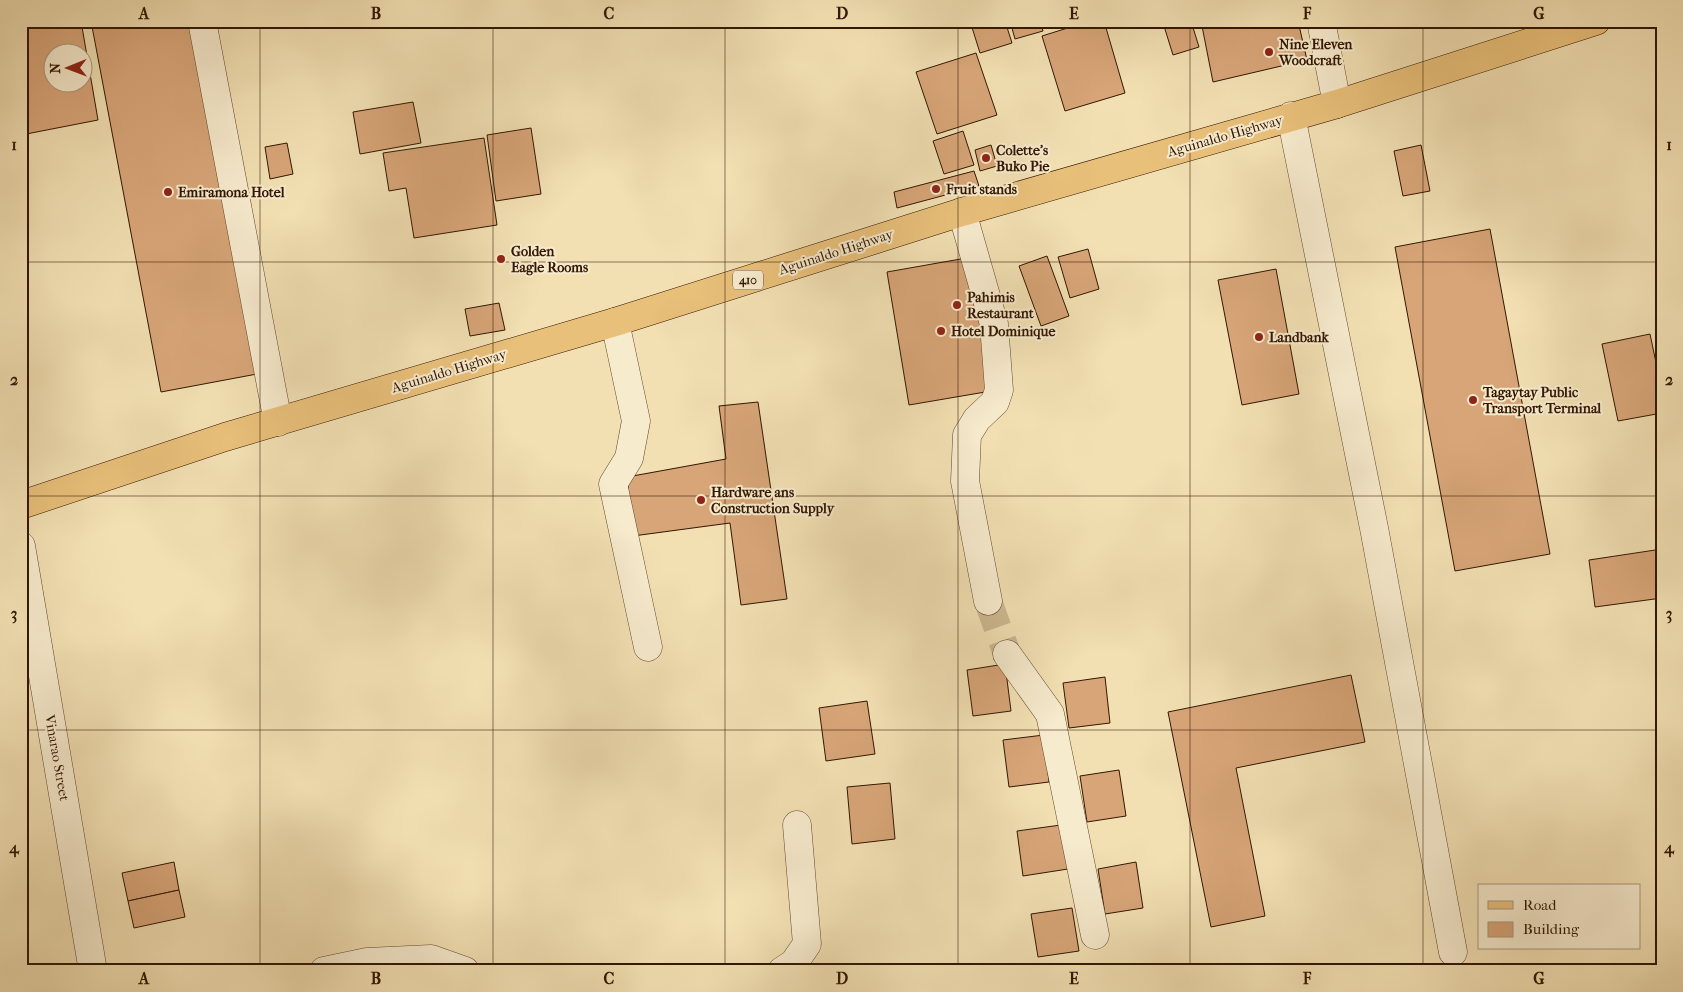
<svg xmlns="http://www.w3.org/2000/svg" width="1683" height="992" viewBox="0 0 1683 992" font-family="'IM FELL French Canon',serif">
  <rect width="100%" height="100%" fill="#f2e0b3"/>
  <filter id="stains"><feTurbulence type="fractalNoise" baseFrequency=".004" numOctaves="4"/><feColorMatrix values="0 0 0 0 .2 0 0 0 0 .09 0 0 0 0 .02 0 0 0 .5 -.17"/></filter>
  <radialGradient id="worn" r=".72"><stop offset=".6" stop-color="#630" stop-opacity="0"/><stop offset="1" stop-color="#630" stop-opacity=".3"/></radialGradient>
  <!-- building -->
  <g fill="#d7a578" stroke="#321600" fill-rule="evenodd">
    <path d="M21,21H42L43,28L81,21L98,120L21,135ZM52,52H82V82H52Z"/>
    <polygon points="91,21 189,21 257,374 161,392"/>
    <polygon points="970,21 1005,21 1012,43 980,53"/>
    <polygon points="1010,21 1040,21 1043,31 1015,39"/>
    <polygon points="1090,21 1104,21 1125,93 1065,111 1042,36"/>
    <polygon points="1178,21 1191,21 1199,47 1173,55 1164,26"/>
    <polygon points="1201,21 1298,21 1307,60 1213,82"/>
    <polygon points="976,53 997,115 937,134 916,72"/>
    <polygon points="413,102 421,143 360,154 353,112"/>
    <polygon points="531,128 541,194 496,201 487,135"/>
    <polygon points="963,131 974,165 944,174 933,141"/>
    <polygon points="484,138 497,225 414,238 406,188 389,191 383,153"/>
    <polygon points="287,143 293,174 270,179 265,147"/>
    <polygon points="991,145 997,166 980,171 975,150"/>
    <polygon points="1421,145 1430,191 1403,196 1394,151"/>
    <polygon points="974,171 979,186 897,208 894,192"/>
    <polygon points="1490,229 1550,554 1455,571 1395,247"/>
    <polygon points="1088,249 1099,289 1070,298 1058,257"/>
    <polygon points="1047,256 1069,316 1041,326 1019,266"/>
    <polygon points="972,257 997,390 909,405 887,272"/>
    <polygon points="1276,269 1299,394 1242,405 1218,280"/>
    <polygon points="499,303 505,330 470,336 465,309"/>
    <polygon points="1650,334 1662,391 1662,413 1618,421 1602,344"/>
    <polygon points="1662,344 1662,369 1657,345"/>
    <polygon points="758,402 787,599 741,605 730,523 633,536 627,477 726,459 719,406"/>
    <polygon points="1662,549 1662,598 1595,607 1589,560"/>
    <polygon points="1005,664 1011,711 973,716 967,670"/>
    <polygon points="1351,675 1365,742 1236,768 1265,916 1211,927 1168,712"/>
    <polygon points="1105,677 1110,723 1069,728 1063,683"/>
    <polygon points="867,701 875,754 826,761 819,708"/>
    <polygon points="1044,735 1049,782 1009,787 1003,740"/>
    <polygon points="1119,770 1126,816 1087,822 1080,776"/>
    <polygon points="890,783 895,839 852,844 847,787"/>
    <polygon points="1061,825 1068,869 1023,876 1017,831"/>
    <polygon points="174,862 179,890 128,901 122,873"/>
    <polygon points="1136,862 1143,908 1105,914 1098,869"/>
    <polygon points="179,890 185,917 134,928 128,901"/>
    <polygon points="1072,908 1079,951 1038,957 1031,914"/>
  </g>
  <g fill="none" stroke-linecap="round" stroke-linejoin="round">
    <!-- minor-tunnel -->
    <polyline stroke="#ccb88f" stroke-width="28" stroke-dasharray="28 14" stroke-linecap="butt" points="988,601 1007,654"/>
    <!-- minor casing -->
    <g stroke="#62482d" stroke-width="29">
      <g id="minor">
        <polyline points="202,21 278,422"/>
        <polyline points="1321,21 1337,104"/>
        <polyline points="1291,116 1374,528 1453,952"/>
        <polyline points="962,212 994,324 999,390 995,402 977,419 967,435 965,481 988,601"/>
        <polyline points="615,322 636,421 629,458 613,484 648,647"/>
        <polyline points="21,546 93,971"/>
        <polyline points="1007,654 1050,714 1095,935"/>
        <polyline points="324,971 367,962 431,959 465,971"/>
        <polyline points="782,971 794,963 807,944 797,825"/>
      </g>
    </g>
    <!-- major casing -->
    <g stroke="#321600" stroke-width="29">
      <polyline id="major" points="21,505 225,437 615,322 962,212 1337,104 1596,21"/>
    </g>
    <!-- minor -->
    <use href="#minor" stroke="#f7ebce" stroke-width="28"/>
    <!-- major -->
    <use href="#major" stroke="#e9c07a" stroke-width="28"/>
  </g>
  <!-- grid -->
  <path fill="none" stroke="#321600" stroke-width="1" stroke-opacity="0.55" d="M260,21V971M493,21V971M725,21V971M958,21V971M1190,21V971M1423,21V971M21,262H1662M21,496H1662M21,730H1662"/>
  <!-- markers -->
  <g fill="#8f2418" stroke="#f7ebce" stroke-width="2">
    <circle cx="1269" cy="52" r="5"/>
    <circle cx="986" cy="158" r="5"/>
    <circle cx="936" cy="189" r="5"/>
    <circle cx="168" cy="192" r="5"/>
    <circle cx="501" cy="259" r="5"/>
    <circle cx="957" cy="305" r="5"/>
    <circle cx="941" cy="331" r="5"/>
    <circle cx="1259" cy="337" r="5"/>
    <circle cx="1473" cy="400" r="5"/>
    <circle cx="701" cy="500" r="5"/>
  </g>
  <g text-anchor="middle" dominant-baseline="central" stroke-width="4" stroke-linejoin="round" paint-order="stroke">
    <!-- shield labels -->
    <rect fill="#f7ebce" stroke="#6d563e" stroke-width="1" x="733" y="270.5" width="30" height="19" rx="4"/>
    <g font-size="12" font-weight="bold" fill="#321600">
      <text x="748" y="280">410</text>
    </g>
    <!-- poi labels -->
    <g font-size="14" font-weight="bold" fill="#321600" stroke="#f7ebce" text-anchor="start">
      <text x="1279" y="44">Nine Eleven<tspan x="1279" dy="16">Woodcraft</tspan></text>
      <text x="996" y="150">Colette's<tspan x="996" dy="16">Buko Pie</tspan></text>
      <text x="946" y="189">Fruit stands</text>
      <text x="178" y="192">Emiramona Hotel</text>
      <text x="511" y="251">Golden<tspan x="511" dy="16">Eagle Rooms</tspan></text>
      <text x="967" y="297">Pahimis<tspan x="967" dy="16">Restaurant</tspan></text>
      <text x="951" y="331">Hotel Dominique</text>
      <text x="1269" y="337">Landbank</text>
      <text x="1483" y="392">Tagaytay Public<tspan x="1483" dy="16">Transport Terminal</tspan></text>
      <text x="711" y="492">Hardware ans<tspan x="711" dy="16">Construction Supply</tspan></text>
    </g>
    <!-- street labels -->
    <g font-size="14" fill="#321600" stroke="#f7ebce">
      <text transform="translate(1225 136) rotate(-16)">Aguinaldo Highway</text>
      <text transform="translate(836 252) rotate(-18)">Aguinaldo Highway</text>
      <text transform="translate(449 371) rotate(-17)">Aguinaldo Highway</text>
      <text transform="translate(57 758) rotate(80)">Vinarao Street</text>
    </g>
  </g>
  <!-- margin -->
  <rect width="1683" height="992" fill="none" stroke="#f2e0b3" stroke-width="55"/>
  <!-- legend -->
  <rect x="1478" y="884" width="162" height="65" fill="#f7ebce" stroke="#a8967c"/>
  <rect x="1488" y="901" width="25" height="8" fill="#e9c07a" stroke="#a8967c"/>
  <text x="1523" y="910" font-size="15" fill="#321600">Road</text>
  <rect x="1488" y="922" width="25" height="15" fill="#d7a578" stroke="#a8967c"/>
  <text x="1523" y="934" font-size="15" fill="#321600">Building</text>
  <!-- north arrow -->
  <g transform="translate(68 68) rotate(269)"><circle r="24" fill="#f7ebce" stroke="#a8967c"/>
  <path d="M0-4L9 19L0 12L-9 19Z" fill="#8f2418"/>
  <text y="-8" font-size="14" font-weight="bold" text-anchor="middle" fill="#321600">N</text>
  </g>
  <rect x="28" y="28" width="1628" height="936" fill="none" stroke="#321600" stroke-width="2"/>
  <g font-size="16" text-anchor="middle" font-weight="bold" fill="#321600">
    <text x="144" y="19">A</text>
    <text x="376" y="19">B</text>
    <text x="609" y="19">C</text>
    <text x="842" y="19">D</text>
    <text x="1074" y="19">E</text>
    <text x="1307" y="19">F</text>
    <text x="1539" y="19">G</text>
    <text x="14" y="150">1</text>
    <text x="1669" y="150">1</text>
    <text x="14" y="385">2</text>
    <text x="1669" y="385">2</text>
    <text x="14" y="619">3</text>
    <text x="1669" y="619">3</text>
    <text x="14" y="853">4</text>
    <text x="1669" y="853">4</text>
    <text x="144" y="984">A</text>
    <text x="376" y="984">B</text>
    <text x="609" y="984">C</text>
    <text x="842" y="984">D</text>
    <text x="1074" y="984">E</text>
    <text x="1307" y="984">F</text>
    <text x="1539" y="984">G</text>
  </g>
  <rect width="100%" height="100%" filter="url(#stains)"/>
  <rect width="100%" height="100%" fill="url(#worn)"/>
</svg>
